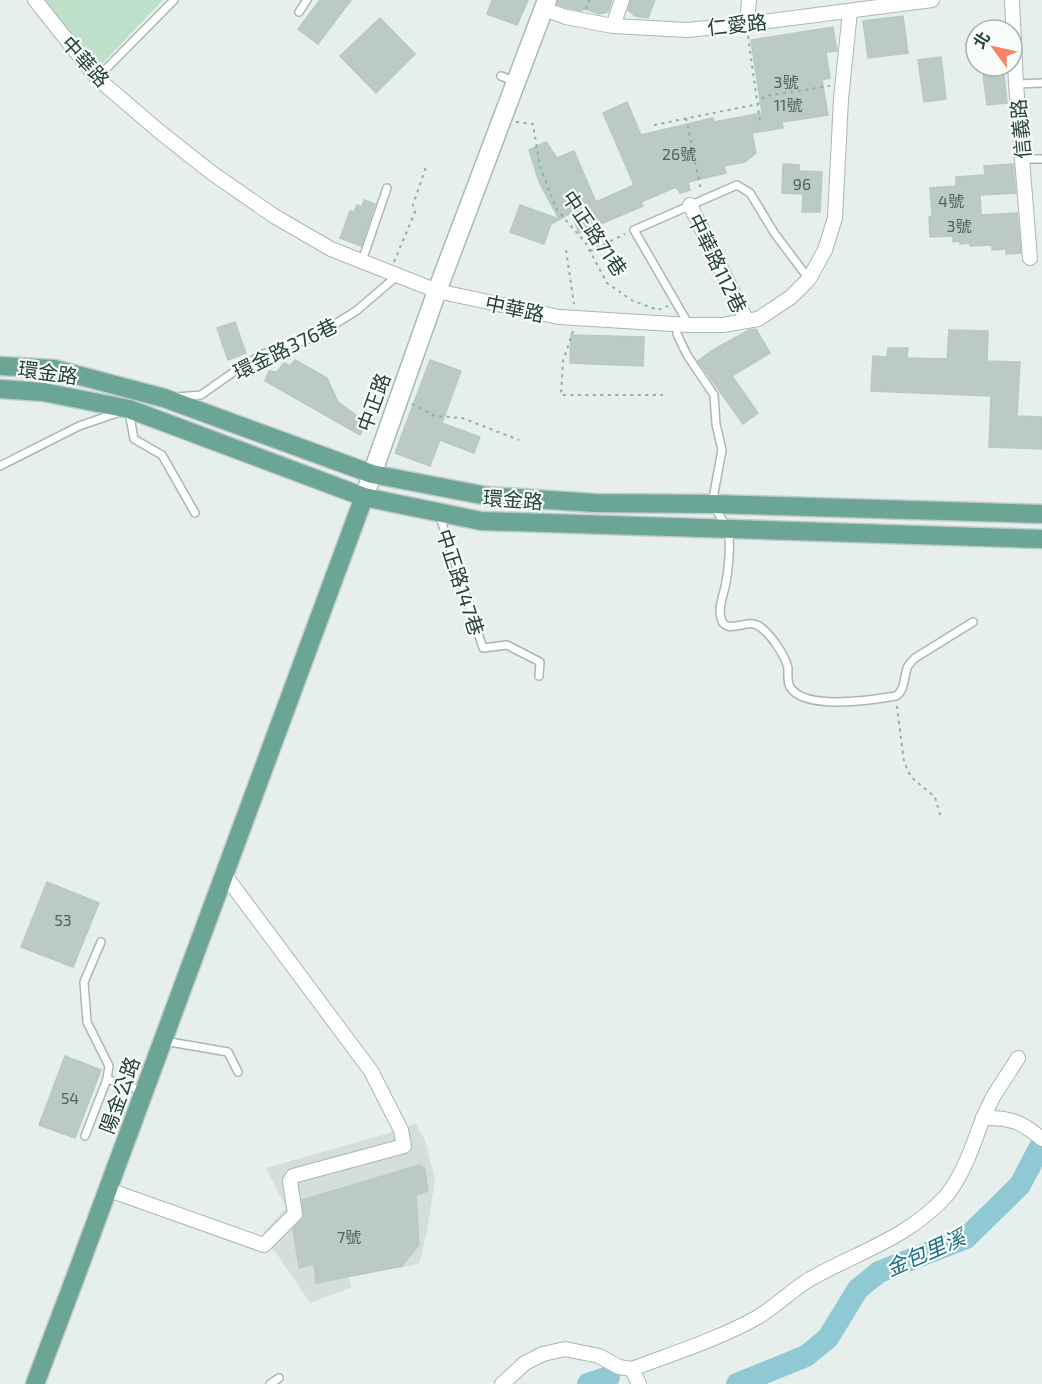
<svg xmlns="http://www.w3.org/2000/svg" width="1042" height="1384" font-family="'Exo 2','Noto Sans TC',sans-serif">
	<style>
		.built { fill: #d4dfda }
		.green { fill: #bfe0c8 }
		.lines { fill: none; stroke-linecap: round; stroke-linejoin: round }
		.river { stroke: #8ec9d4; stroke-width: 22 }
		.building { fill: #bbcac4; stroke: #b8c9c2; stroke-width: 1.5 }
		.lane-casing { stroke: #a8b8b2; stroke-width: 10 }
		.street-casing { stroke: #a8b8b2; stroke-width: 16 }
		.secondary-casing { stroke: #a4bbb3; stroke-width: 21 }
		.primary-casing { stroke: #c2cac8; stroke-width: 21 }
		.path { stroke: #86b3a5; stroke-width: 2; stroke-dasharray: 3 4.5; stroke-linecap: butt }
		.lane { stroke: #fff; stroke-width: 7 }
		.street { stroke: #fff; stroke-width: 14 }
		.secondary { stroke: #fff; stroke-width: 18 }
		.primary { stroke: #6aa596; stroke-width: 18 }
		.labels { text-anchor: middle; dominant-baseline: central; stroke-width: 4.5; stroke-linejoin: round; paint-order: stroke }
		.number-label { font-size: 16px; fill: #4a645c }
		.street-label { font-size: 20px; fill: #24423a; stroke: #f7fbf9 }
		.water-label { font-size: 21px; font-style: italic; fill: #1c6f80; stroke: #f7fbf9 }
	</style>
	<rect width="100%" height="100%" fill="#e6efeb"/>
	<!-- built -->
	<polygon class="built" points="415,1123 425,1140 435,1180 427,1231 419,1264 348,1277 352,1287 310,1303 268,1241 264,1232 286,1208 266,1168 400,1130"/>
	<!-- green -->
	<polygon class="green" points="43,0 163,0 97,69"/>
	<g class="lines">
		<!-- river -->
		<g class="river">
			<polyline points="588,1384 609,1377"/>
			<polyline points="737,1384 806,1356 828,1338 858,1289 879,1272 966,1238 1020,1185 1042,1143"/>
		</g>
	</g>
	<!-- building -->
	<g class="building">
		<polygon points="320,0 351,0 318,44 298,29"/>
		<polygon points="492,0 528,0 517,25 487,14"/>
		<polygon points="558,0 612,0 608,12 599,14 583,8 582,11 568,8 557,4"/>
		<polygon points="631,0 655,0 648,18 635,16 628,10"/>
		<polygon points="903,16 908,53 868,58 863,21"/>
		<polygon points="380,18 415,54 376,93 340,56"/>
		<polygon points="833,27 837,51 826,52 830,78 822,80 828,115 782,122 783,128 752,133 756,153 745,162 724,166 726,173 688,182 690,190 680,193 676,187 641,202 643,206 579,233 571,213 551,224 544,244 510,232 520,205 559,219 539,182 529,150 546,142 557,158 574,151 596,202 634,185 603,113 627,102 641,135 713,118 714,122 762,113 751,40"/>
		<polygon points="941,57 946,99 924,102 918,60"/>
		<polygon points="982,66 1003,66 1007,103 987,105"/>
		<polygon points="783,164 799,165 799,171 822,172 820,212 802,212 803,194 782,193"/>
		<polygon points="1013,164 1016,193 980,195 981,215 1017,213 1021,253 1006,254 1006,249 992,250 992,245 970,246 970,243 960,244 960,241 953,242 953,236 930,237 929,217 932,216 930,188 956,186 956,177 985,175 984,166"/>
		<polygon points="364,200 375,204 361,246 340,238 350,211 354,212 357,205 362,207"/>
		<polygon points="235,322 246,353 228,360 217,328"/>
		<polygon points="756,329 770,353 732,376 758,413 743,424 698,361 713,350 749,330"/>
		<polygon points="949,330 988,331 987,361 1020,362 1017,416 1042,417 1042,449 989,447 991,396 871,391 873,356 887,357 888,348 908,348 907,358 947,359"/>
		<polygon points="571,335 644,337 643,366 570,363"/>
		<polygon points="295,360 327,378 338,402 366,422 360,435 265,381 269,371 277,372 284,363 290,366"/>
		<polygon points="430,360 461,371 442,423 480,437 474,453 440,440 430,466 395,453"/>
		<polygon points="47,882 99,903 73,967 21,947"/>
		<polygon points="65,1056 101,1070 75,1138 39,1125"/>
		<polygon points="419,1165 425,1169 428,1191 416,1195 419,1244 402,1266 316,1283 314,1264 299,1268 293,1229 304,1216 302,1200"/>
	</g>
	<g class="lines">
		<!-- lane casing -->
		<g class="lane-casing">
			<g id="lane">
				<polyline points="299,12 307,0"/>
				<polyline points="501,76 516,82"/>
				<polyline points="97,78 174,0"/>
				<polyline points="1016,84 1042,83"/>
				<polyline points="1022,159 1042,159"/>
				<polyline points="362,261 387,188"/>
				<path d="M677 325V334L687 355 714 395 716 424 722 450 712 504C717 512 723 520 727 528 732 540 728 573 725 587 723 596 718 608 721 618 725 636 746 619 757 625 769 631 785 655 788 668 788 674 787 681 790 687 805 711 872 700 896 696 906 689 903 677 908 666 908 665 914 659 915 658L973 622"/>
				<polyline points="689,325 634,230 737,185 750,193 775,234 809,279"/>
				<polyline points="177,397 201,395 235,371 263,354 314,337 356,311 397,276"/>
				<polyline points="129,412 134,439 162,455 195,513"/>
				<polyline points="0,466 79,426 120,412"/>
				<polyline points="439,514 483,648 507,645 540,662 539,676"/>
				<polyline points="164,1041 228,1052 238,1072"/>
				<polyline points="107,1079 142,1091"/>
				<polyline points="85,1136 107,1079 109,1066 87,1022 84,982 101,942"/>
				<polyline points="270,1384 279,1378"/>
			</g>
		</g>
		<!-- street casing -->
		<g class="street-casing">
			<g id="street">
				<polyline points="35,0 97,78 160,132 212,173 274,216 331,249 437,291 559,317 689,325 723,325 758,319 791,297 809,279 825,250 835,218 841,99 850,11"/>
				<polyline points="1012,0 1016,84 1030,258"/>
				<polyline points="544,9 566,17 613,26 687,30 747,24 932,0"/>
				<polyline points="747,24 749,0"/>
				<polyline points="613,26 622,0"/>
				<polyline points="690,205 747,321"/>
				<polyline points="983,1118 993,1097 1018,1058"/>
				<polyline points="109,1190 264,1245 295,1214 290,1181 293,1176 404,1146 401,1130 371,1071 224,874"/>
				<polyline points="632,1369 639,1384"/>
				<path d="M502 1384 525 1363 543 1354 565 1349 599 1356 619 1367 632 1369C674 1353 719 1339 758 1317 776 1306 792 1290 810 1279 858 1252 908 1238 946 1196 963 1176 974 1143 983 1118 1010 1117 1022 1122 1042 1139"/>
			</g>
		</g>
		<!-- secondary casing -->
		<g class="secondary-casing">
			<polyline id="secondary" points="364,497 437,291 547,0"/>
		</g>
		<!-- primary casing -->
		<g class="primary-casing">
			<g id="primary">
				<polyline points="0,366 54,369 164,398 372,474 487,496 595,503 712,504 1042,514"/>
				<polyline points="0,389 43,392 129,409 364,497 481,521 1042,539"/>
				<path d="M35 1384C147 1089 254 792 364 497"/>
			</g>
		</g>
		<!-- path -->
		<g class="path">
			<polyline points="586,9 589,0"/>
			<polyline points="748,36 760,122"/>
			<polyline points="686,118 701,191"/>
			<polyline points="516,122 533,124 540,167 557,210 585,242 607,283 633,301 658,310 668,306"/>
			<polyline points="654,125 758,104 765,96 830,86"/>
			<polyline points="566,250 574,304"/>
			<polyline points="590,251 625,234"/>
			<polyline points="394,262 415,212 413,205 427,164"/>
			<polyline points="573,331 563,361 561,395 663,395"/>
			<polyline points="412,404 435,416 462,418 519,440"/>
			<polyline points="897,706 904,762 911,777 935,797 941,818"/>
		</g>
		<!-- lane -->
		<use href="#lane" class="lane"/>
		<!-- street -->
		<use href="#street" class="street"/>
		<!-- secondary -->
		<use href="#secondary" class="secondary"/>
		<!-- primary -->
		<use href="#primary" class="primary"/>
	</g>
	<g class="labels">
		<!-- number labels -->
		<g class="number-label">
			<text x="786" y="81">3號</text>
			<text x="788" y="104">11號</text>
			<text x="679" y="153">26號</text>
			<text x="802" y="183">96</text>
			<text x="951" y="200">4號</text>
			<text x="959" y="225">3號</text>
			<text x="63" y="919">53</text>
			<text x="70" y="1097">54</text>
			<text x="349" y="1236">7號</text>
		</g>
		<!-- street labels -->
		<g class="street-label">
			<text transform="translate(737 24) rotate(-6)">仁愛路</text>
			<text transform="translate(86 61) rotate(48)">中華路</text>
			<text transform="translate(1020 129) rotate(-95)">信義路</text>
			<text transform="translate(595 233) rotate(56)">中正路71巷</text>
			<text transform="translate(718 263) rotate(64)">中華路112巷</text>
			<text transform="translate(515 308) rotate(12)">中華路</text>
			<text transform="translate(285 348) rotate(-26)">環金路376巷</text>
			<text transform="translate(48 372) rotate(8)">環金路</text>
			<text transform="translate(373 402) rotate(-70)">中正路</text>
			<text transform="translate(513 499) rotate(4)">環金路</text>
			<text transform="translate(461 582) rotate(72)">中正路147巷</text>
			<text transform="translate(119 1095) rotate(-70)">陽金公路</text>
		</g>
		<!-- water labels -->
		<g class="water-label">
			<text transform="translate(925 1252) rotate(-24)">金包里溪</text>
		</g>
	</g>
	<!-- north arrow -->
	<g transform="translate(994 48) rotate(303)"><circle r="28" fill="#f7fbf9" stroke="#a3b1ad" stroke-width="1.5"/>
	<path d="M0-4.5L10 22L0 15L-10 22Z" fill="#f4845f"/>
	<text y="-9" font-size="16" font-weight="bold" text-anchor="middle" fill="#24423a">北</text>
	</g>
</svg>
